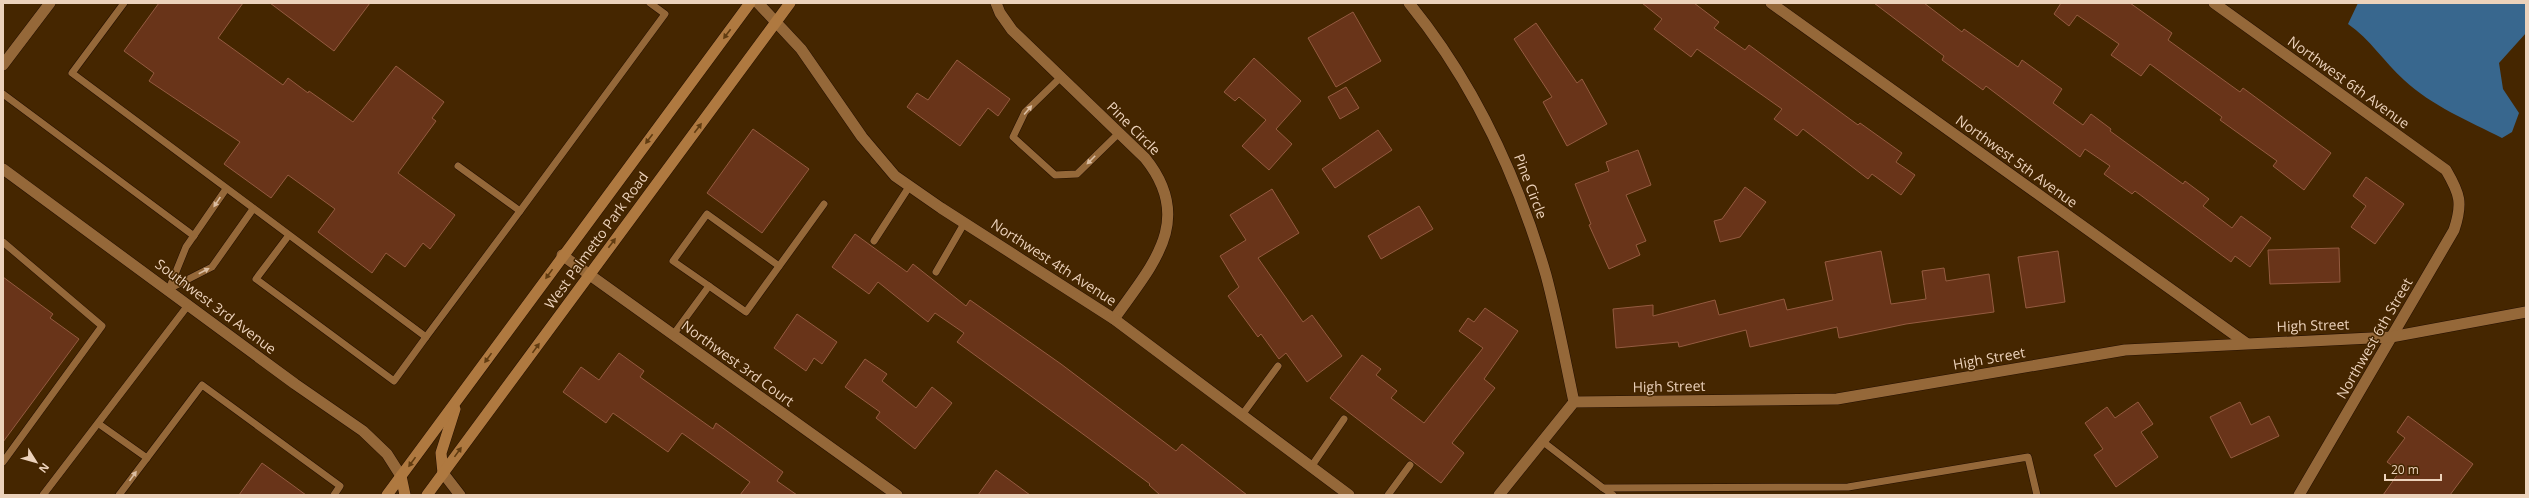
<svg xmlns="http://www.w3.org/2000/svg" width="2529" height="498" font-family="'Open Sans',sans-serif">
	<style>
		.water { fill: #38678e }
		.building { fill: #693419; stroke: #945b40 }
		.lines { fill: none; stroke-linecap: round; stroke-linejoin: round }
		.service-casing { stroke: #251000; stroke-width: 8 }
		.minor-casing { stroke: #251000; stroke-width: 12 }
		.tertiary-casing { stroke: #251000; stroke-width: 12 }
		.primary-casing { stroke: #251000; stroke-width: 12 }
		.service { stroke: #956839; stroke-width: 7 }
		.minor { stroke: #956839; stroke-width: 11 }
		.tertiary { stroke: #956839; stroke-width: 11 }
		.primary { stroke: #af7940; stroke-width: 11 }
		.oneway { fill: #603b10 }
		.oneway2 { fill: #dbbda1 }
		.labels { text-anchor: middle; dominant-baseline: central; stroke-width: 3; stroke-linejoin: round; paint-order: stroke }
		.street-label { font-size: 14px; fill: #ecd2bb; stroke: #452600 }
	</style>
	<rect width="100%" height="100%" fill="#452600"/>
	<!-- water -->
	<path class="water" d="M2358 3H2526V33L2499 63 2503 89 2519 113 2512 132 2502 138C2469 121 2432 106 2404 80 2384 62 2370 39 2348 24Z"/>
	<!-- building -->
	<g class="building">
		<polygon points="159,3 243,3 218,38 283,85 288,78 308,93 309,91 353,122 396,66 444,102 432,118 436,121 398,173 455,215 430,249 423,243 405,267 386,253 372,273 318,232 335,209 288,175 271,198 224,164 240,142 149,81 154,73 124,51"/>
		<polygon points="270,3 370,3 334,51"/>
		<polygon points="1642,3 1694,3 1719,22 1714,28 1745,50 1749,45 1858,125 1860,123 1902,153 1896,162 1915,175 1901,195 1872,174 1868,179 1803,129 1797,136 1774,119 1782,109 1697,49 1691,57 1654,29 1662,19"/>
		<polygon points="1874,3 1924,3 1962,32 1964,29 2018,67 2022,60 2062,89 2053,103 2083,125 2091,114 2111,129 2110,131 2183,184 2185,181 2209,199 2203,206 2232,228 2241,216 2271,238 2250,267 2235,256 2231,262 2135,191 2132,194 2104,174 2110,166 2085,149 2080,157 1986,86 1983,90 1942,60 1944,56"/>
		<polygon points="2061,3 2130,3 2172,33 2168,40 2240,92 2243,88 2331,153 2304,190 2273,166 2277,161 2220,120 2222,117 2150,64 2141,76 2111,55 2119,44 2077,15 2069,26 2054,14"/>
		<polygon points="1353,12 1381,61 1336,87 1308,38"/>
		<polygon points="1536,23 1577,83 1582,79 1607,124 1567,146 1543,102 1552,97 1514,39"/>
		<polygon points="1254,58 1301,101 1276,129 1292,144 1269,170 1242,146 1266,120 1239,97 1235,101 1224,92"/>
		<polygon points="957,60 1010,99 998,116 988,108 960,146 907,107 917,93 928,100"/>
		<polygon points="1346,87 1359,108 1340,119 1328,97"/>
		<polygon points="753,129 809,169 762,233 707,193"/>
		<polygon points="1378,130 1392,150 1335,188 1322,169"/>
		<polygon points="1638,150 1651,185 1626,195 1646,241 1636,245 1640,255 1609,269 1589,225 1591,224 1575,184 1609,171 1606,162"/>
		<polygon points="2366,177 2404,204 2375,244 2351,227 2366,206 2353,196"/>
		<polygon points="1745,187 1766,202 1740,237 1720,242 1714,221 1722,219"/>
		<polygon points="1272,189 1299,233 1258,258 1303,322 1312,315 1342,356 1307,382 1286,353 1279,359 1261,334 1258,337 1228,296 1239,287 1220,256 1246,240 1230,215"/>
		<polygon points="1419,206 1433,229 1381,259 1368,236"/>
		<polygon points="855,234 907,272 913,264 966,306 970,300 1061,364 1176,451 1182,444 1247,495 1160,495 1149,485 1150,484 1087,437 957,342 964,333 935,313 928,322 878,282 869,294 832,267"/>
		<polygon points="2339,248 2340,282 2270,284 2268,250"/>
		<polygon points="1881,251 1891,304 1926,299 1922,271 1944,268 1946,281 1989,274 1994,312 1906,324 1839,338 1837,327 1750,347 1746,330 1679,347 1678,342 1616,348 1613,309 1653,305 1653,316 1715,300 1719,315 1784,299 1787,310 1833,300 1825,262"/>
		<polygon points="2058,251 2065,302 2026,308 2018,257"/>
		<polygon points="3,277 53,314 50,318 79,339 3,442"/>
		<polygon points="1485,308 1518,331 1484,379 1495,388 1452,443 1464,453 1441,483 1330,398 1362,355 1381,369 1376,375 1397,391 1391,398 1424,423 1483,348 1459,331 1468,318 1474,322"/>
		<polygon points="797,314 837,342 822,364 814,358 806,371 774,348"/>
		<polygon points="619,353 644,371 640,377 713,429 716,423 783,472 777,481 797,495 740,495 750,482 682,433 668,452 613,413 606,423 563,392 581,367 599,380"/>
		<polygon points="865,359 887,374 882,381 916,408 932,387 952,403 915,449 876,418 880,412 845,387"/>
		<polygon points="2138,402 2153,424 2141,432 2158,457 2116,487 2094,455 2103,449 2085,423 2107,407 2115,418"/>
		<polygon points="2240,402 2251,425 2269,416 2279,436 2231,458 2210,417"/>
		<polygon points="2408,416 2473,464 2450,495 2383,495 2400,471 2387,462 2405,438 2397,432"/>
		<polygon points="262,463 291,484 306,495 239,495"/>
		<polygon points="996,470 1030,495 978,495"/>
	</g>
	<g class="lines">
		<!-- service casing -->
		<g class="service-casing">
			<g id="service">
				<polyline points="124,3 72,73 426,337 394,381 256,279 289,235"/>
				<polyline points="1061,77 1025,112 1013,137 1055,175 1077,174 1119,133"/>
				<polyline points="3,94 194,236"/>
				<polyline points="520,211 665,14 650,3"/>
				<polyline points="874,241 909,187"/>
				<polyline points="3,242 102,326 3,462"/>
				<polyline points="936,272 965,222"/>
				<polyline points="709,286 673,261 707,214 779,266"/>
				<polyline points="169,289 212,267 253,209"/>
				<polyline points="169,289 186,247 226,189"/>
				<polyline points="673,335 709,286 746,312 824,204"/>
				<polyline points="426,337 520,211 458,166"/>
				<polyline points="1242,415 1278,366"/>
				<polyline points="99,424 147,458 202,385 340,486 334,495"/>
				<polyline points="1542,441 1603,488 1848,487 2028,457 2037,495"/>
				<polyline points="1311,467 1344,419"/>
				<polyline points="1603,488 1613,495"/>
				<polyline points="43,495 189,304"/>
				<polyline points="119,495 147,458"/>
				<polyline points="1388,495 1410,465"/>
			</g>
		</g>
		<!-- minor casing -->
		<g class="minor-casing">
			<g id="minor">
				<path d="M996 3 1000 13 1012 30 1145 158C1196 221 1151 266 1114 319"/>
				<path d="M1409 3C1475 84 1517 175 1546 275 1557 316 1565 360 1574 402"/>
				<polyline points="1771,3 2246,343"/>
				<path d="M2214 3 2446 170C2460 194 2463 203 2454 230L2299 495"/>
				<polyline points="3,65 50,3"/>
				<polyline points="3,169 295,384 363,431 387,454 401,476"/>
				<polyline points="562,255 897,495"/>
				<polyline points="443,473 460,495"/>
				<polyline points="1499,495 1574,402 1837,399 2125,350 2391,337 2526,312"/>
			</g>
		</g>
		<!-- tertiary casing -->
		<g class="tertiary-casing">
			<polyline id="tertiary" points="758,3 801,49 862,137 895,176 941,208 1114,319 1349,495"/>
		</g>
		<!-- primary casing -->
		<g class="primary-casing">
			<g id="primary">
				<polyline points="443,473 441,453 455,409"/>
				<polyline points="401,476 405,495"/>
				<polyline points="387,495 750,3"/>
				<polyline points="427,495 790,3"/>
			</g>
		</g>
		<!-- service -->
		<use href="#service" class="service"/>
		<!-- minor -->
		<use href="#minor" class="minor"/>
		<!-- tertiary -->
		<use href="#tertiary" class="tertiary"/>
		<!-- primary -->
		<use href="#primary" class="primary"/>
	</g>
	<!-- one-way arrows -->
	<defs><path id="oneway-solid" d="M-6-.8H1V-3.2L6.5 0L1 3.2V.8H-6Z"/></defs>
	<g class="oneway">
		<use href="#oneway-solid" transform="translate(727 34) rotate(127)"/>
		<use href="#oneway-solid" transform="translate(698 128) rotate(-53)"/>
		<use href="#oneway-solid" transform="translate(649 139) rotate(127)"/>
		<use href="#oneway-solid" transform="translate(612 243) rotate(-53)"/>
		<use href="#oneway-solid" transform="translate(549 274) rotate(126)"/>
		<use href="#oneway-solid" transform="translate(536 348) rotate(-54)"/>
		<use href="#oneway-solid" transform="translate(488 358) rotate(126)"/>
		<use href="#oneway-solid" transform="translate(458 452) rotate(-54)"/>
		<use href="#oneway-solid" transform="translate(412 462) rotate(126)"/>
	</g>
	<g class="oneway2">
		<use href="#oneway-solid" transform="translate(1028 110) rotate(-49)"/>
		<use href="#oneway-solid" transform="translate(1091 160) rotate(135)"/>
		<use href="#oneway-solid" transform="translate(217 202) rotate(124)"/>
		<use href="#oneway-solid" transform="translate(204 271) rotate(-28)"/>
		<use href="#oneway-solid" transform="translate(133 476) rotate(-54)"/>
	</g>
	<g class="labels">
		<!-- street labels -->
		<g class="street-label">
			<text transform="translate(2349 82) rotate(36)">Northwest 6th Avenue</text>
			<text transform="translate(1134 128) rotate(45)">Pine Circle</text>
			<text transform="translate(2017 161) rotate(36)">Northwest 5th Avenue</text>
			<text transform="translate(1531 186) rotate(69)">Pine Circle</text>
			<text transform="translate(596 240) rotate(-54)">West Palmetto Park Road</text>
			<text transform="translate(1054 262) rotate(33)">Northwest 4th Avenue</text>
			<text transform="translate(216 306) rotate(37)">Southwest 3rd Avenue</text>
			<text transform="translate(2313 325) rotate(-2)">High Street</text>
			<text transform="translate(2374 338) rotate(-60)">Northwest 6th Street</text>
			<text transform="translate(1989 358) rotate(-10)">High Street</text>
			<text transform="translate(738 363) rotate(36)">Northwest 3rd Court</text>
			<text transform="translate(1669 386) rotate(-1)">High Street</text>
		</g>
	</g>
	<!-- border -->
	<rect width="2529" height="498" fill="none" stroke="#ecd2bb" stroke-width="8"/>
	<!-- north arrow -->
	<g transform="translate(36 462) rotate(127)" stroke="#452600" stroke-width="3" paint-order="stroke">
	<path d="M0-3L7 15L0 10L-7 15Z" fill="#ecd2bb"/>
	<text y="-6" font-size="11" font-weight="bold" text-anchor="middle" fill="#ecd2bb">N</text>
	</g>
	<!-- scale -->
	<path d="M2385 474v6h56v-6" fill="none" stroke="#ecd2bb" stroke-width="2"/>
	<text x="2391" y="474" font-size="12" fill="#ecd2bb" stroke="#452600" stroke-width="3" paint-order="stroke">20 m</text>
</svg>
